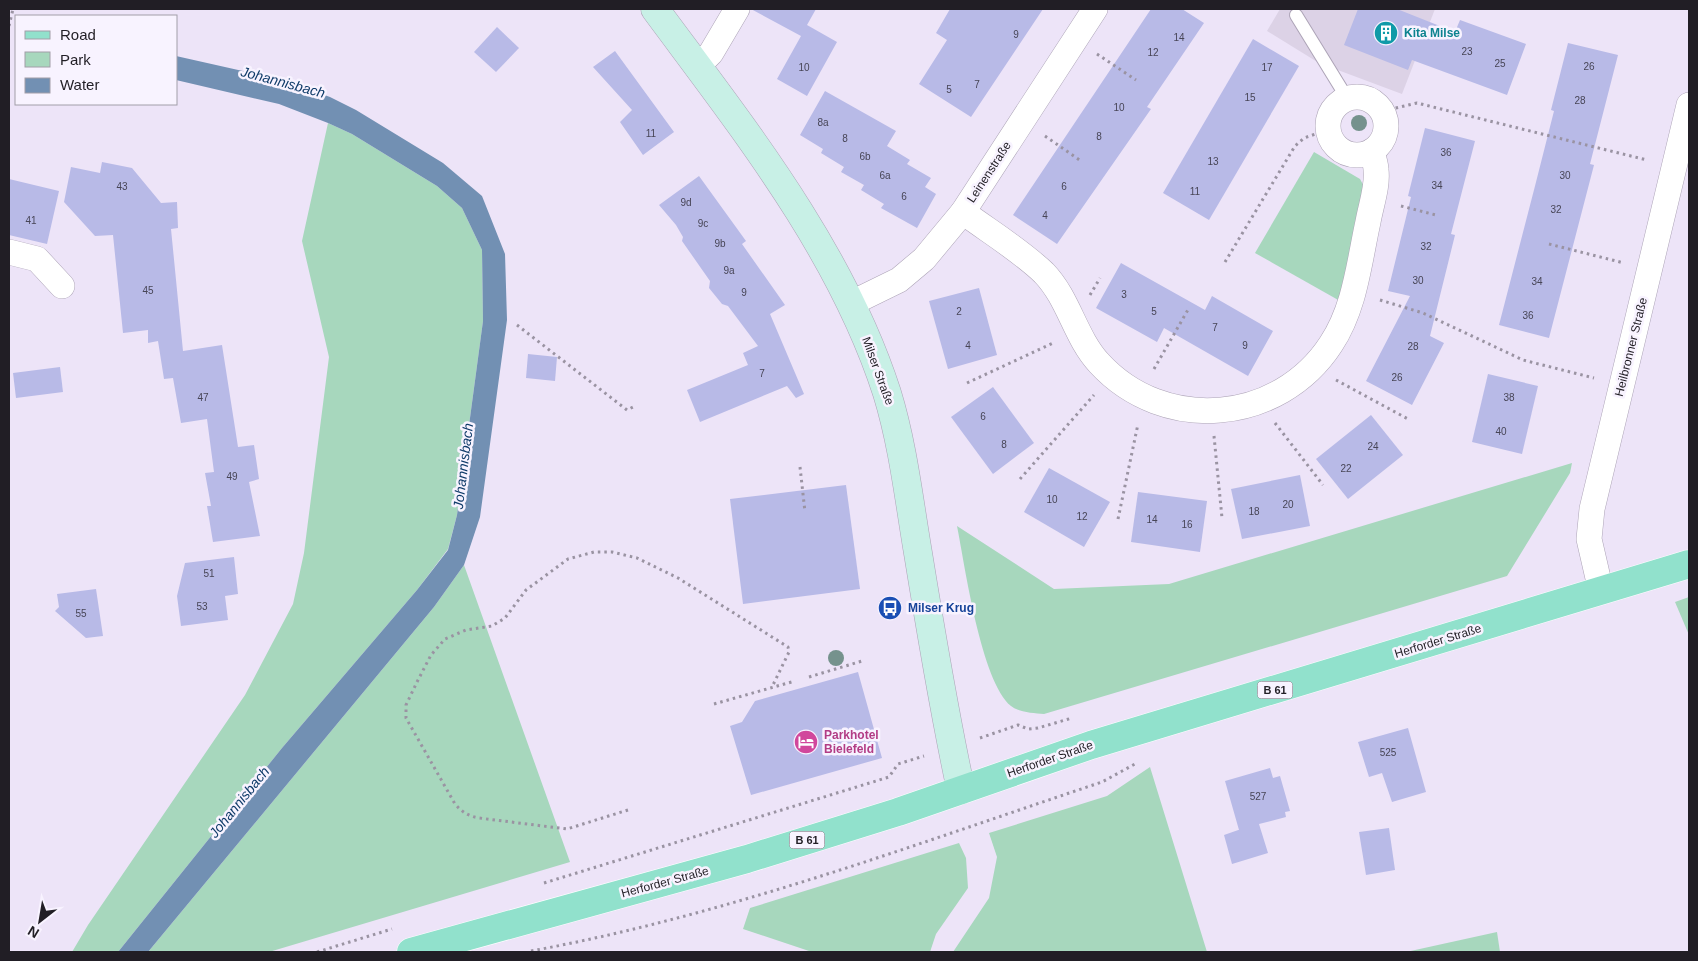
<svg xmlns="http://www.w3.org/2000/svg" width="1698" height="961" font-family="Arial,sans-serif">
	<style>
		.education { fill: #dcd2e6 }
		.green { fill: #a7d7bd }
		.water { fill: #7290b3 }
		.building { fill: #b8bae7 }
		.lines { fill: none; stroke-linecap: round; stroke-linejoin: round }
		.lane-casing { stroke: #ada4b7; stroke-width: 14 }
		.street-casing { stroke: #ada4b7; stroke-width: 26 }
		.secondary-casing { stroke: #ada4b7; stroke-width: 29 }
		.primary-casing { stroke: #fff; stroke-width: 29 }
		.path { stroke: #9a93a2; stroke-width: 3; stroke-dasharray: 2.5 4; stroke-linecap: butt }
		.lane { stroke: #fff; stroke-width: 12 }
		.street { stroke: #fff; stroke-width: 25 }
		.secondary { stroke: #c8f0e6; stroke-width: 28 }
		.primary { stroke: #91e1cc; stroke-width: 28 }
		.tree { fill: #75928d }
		.labels { text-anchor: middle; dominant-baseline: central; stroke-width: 5; stroke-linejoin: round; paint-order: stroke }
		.number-label { font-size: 10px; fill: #474556 }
		.shield { fill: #f8f3ff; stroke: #625e66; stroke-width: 1 }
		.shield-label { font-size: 11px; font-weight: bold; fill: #211e25 }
		.culture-label { font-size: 12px; font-weight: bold; fill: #0d838f; stroke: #f8f3ff; text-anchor: start }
		.street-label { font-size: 12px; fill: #211e25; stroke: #f8f3ff }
		.transit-label { font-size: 12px; font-weight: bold; fill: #164399; stroke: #f8f3ff; text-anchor: start }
		.hotel-label { font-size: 12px; font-weight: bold; fill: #b23c85; stroke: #f8f3ff; text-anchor: start }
		.water-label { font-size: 14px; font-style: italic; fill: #0f3b69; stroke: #f8f3ff }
	</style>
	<rect width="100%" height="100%" fill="#ede4f8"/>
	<!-- education -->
	<polygon class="education" points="1280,9 1435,9 1402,94 1319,63 1267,31"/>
	<!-- green -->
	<g class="green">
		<polygon points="328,123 352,134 437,186 462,208 482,250 483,321 457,515 448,549 417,590 282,748 118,952 72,952 88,925 245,695 293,604 304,553 329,357 302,241"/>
		<polygon points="1314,152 1360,179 1366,190 1340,301 1255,253"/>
		<path d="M1572 463 1570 473 1507 576 1044 714C1034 713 1020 713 1011 706 981 681 965 566 957 526L1054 589 1169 584Z"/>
		<polygon points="464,565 570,862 269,952 148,952 434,607"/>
		<polygon points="1689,597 1689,635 1675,602"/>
		<polygon points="1150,767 1207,952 953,952 989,898 997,857 989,833 1107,796"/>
		<polygon points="959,843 966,858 968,888 936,934 930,952 812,952 743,929 750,908"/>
		<polygon points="1497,932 1500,952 1406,952"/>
	</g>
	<!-- water -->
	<polygon class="water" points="176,56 282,80 330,97 356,110 443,163 482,196 505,254 507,320 480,517 464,565 434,607 148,952 118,952 282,748 417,590 448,550 457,515 483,321 482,250 462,208 437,186 352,134 328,123 279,104 176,80"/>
	<!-- building -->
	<g class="building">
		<polygon points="751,9 816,9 807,25 837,42 807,96 777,79 801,36"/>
		<polygon points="950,9 1043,9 971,117 919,84 947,40 936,33"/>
		<polygon points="1151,9 1182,9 1204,23 1147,107 1151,109 1057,244 1013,215"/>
		<polygon points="1358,9 1397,9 1455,32 1460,20 1526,44 1507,95 1412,60 1408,70 1344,45"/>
		<polygon points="497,27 519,48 496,72 474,52"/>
		<polygon points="1253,39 1299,66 1209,220 1163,193"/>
		<polygon points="1568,43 1618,55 1590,164 1594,165 1549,338 1499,325 1535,186 1554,111 1551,110"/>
		<polygon points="615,51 674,132 643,155 620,122 632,110 593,67"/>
		<polygon points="825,91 896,131 887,146 910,160 907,164 931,178 925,187 936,194 917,228 881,208 884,204 861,190 864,185 841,172 844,167 821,153 823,149 800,135"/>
		<polygon points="1425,128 1475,141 1451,234 1455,235 1430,336 1444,343 1412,405 1366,381 1410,296 1388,291 1411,197 1408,196"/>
		<polygon points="102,162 132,168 161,203 177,202 178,228 171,229 183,351 222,345 238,447 254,445 259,479 249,482 260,536 213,542 207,506 211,506 205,473 214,472 207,419 181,423 173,378 164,379 158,341 148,343 148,330 123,333 113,235 95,236 64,202 71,167 100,173"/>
		<polygon points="699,176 746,241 742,244 785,305 770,314 804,394 796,398 787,386 700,422 687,390 748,365 743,353 758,346 728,306 722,304 709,288 710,281 682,241 683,237 676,225 659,205"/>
		<polygon points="9,179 59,191 47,244 9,235"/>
		<polygon points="1121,263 1205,310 1212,296 1273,331 1248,376 1164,328 1157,342 1096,308"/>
		<polygon points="979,288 997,355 948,369 929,301"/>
		<polygon points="528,354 557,357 555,381 526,378"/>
		<polygon points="60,367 63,392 16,398 13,373"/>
		<polygon points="1488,374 1538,386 1522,454 1472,442"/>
		<polygon points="993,387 1034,443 993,474 951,417"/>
		<polygon points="1371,415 1403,455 1348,499 1316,459"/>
		<polygon points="1049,468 1110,502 1084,547 1024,512"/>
		<polygon points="1300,475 1310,526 1242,539 1231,489"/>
		<polygon points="846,485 860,589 743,604 730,499"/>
		<polygon points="1138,492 1207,501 1200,552 1131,542"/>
		<polygon points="234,557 238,594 225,596 228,620 181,626 177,596 185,563"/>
		<polygon points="96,589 103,636 86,638 55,611 59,607 57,594"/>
		<polygon points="858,672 882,758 751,795 730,726 742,722 755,701"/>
		<polygon points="1408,728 1426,792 1392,802 1382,773 1369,777 1358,742"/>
		<polygon points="1270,768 1273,778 1280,776 1290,811 1285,812 1286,817 1259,824 1268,853 1232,864 1224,835 1244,828 1239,830 1225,781"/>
		<polygon points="1389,828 1395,870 1366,875 1359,832"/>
	</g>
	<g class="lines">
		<!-- lane casing -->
		<g class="lane-casing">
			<polyline id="lane" points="1296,15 1347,98"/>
		</g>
		<!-- street casing -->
		<g class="street-casing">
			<g id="street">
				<polyline points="697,67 711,53 737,9"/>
				<circle cx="1357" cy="126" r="29"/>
				<path d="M963 212C990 232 1020 250 1044 273 1069 299 1075 337 1099 363 1164 434 1279 424 1331 344 1355 308 1359 263 1368 222 1371 205 1378 186 1376 170 1376 164 1373 157 1372 151"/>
				<polyline points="9,252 37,259 62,286"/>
				<polyline points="852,303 899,280 924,259 963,212 1095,9"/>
				<polyline points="1601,591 1589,539 1592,509 1689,105"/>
			</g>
		</g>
		<!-- secondary casing -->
		<g class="secondary-casing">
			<path id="secondary" d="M655 9C743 128 841 250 887 393 903 445 909 500 918 553 931 633 944 712 961 790"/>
		</g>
		<!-- primary casing -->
		<g class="primary-casing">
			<polyline id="primary" points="411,952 747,859 898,812 1091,745 1689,564"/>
		</g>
		<!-- path -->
		<g class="path">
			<polyline points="9,26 13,9"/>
			<polyline points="1097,54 1136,80"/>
			<polyline points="1383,111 1417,103 1647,160"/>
			<polyline points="1045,136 1081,161"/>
			<polyline points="1401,206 1436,215"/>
			<polyline points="1549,244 1624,263"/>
			<polyline points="1225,262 1295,146 1304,138 1327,130"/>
			<polyline points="1090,295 1100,278"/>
			<polyline points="1380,300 1423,313 1523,360 1594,378"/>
			<polyline points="517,325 627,410 635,406"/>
			<polyline points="1154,369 1189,308"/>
			<polyline points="1336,380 1408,419"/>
			<polyline points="967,383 1053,343"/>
			<polyline points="1275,423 1323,485"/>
			<polyline points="1214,436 1222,518"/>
			<polyline points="800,467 805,512"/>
			<polyline points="1020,479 1094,395"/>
			<polyline points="1118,519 1138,424"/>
			<polyline points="809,677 862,661"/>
			<polyline points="714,704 795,681"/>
			<polyline points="980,738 1018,725 1028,729 1038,728 1072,718"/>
			<path d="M628 810 567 829 479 818C468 816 462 812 455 804L406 718V705L417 682 431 655 445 639 466 630 492 626 505 618 526 590 568 559 594 552H612L637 558 678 578 788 647 789 652 772 687"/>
			<polyline points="544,883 889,777 898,764 924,756"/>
			<path d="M531 951C727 915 913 845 1102 782L1135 764"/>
			<polyline points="317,952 392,929"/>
		</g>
		<!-- lane -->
		<use href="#lane" class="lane"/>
		<!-- street -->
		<use href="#street" class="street"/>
		<!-- secondary -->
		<use href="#secondary" class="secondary"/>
		<!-- primary -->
		<use href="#primary" class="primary"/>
	</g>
	<!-- trees -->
	<g class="tree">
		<circle cx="1359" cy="123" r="8"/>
		<circle cx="836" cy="658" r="8"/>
	</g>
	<!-- icons -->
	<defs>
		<g id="building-disc" transform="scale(1.25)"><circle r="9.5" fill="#0f9aa8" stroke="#f8f3ff"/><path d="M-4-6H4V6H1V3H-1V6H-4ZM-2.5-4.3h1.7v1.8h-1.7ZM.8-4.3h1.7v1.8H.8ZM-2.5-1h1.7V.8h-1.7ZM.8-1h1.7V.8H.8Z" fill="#fff"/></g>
		<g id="bus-disc" transform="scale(1.25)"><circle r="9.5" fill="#1a4fb4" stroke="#f8f3ff"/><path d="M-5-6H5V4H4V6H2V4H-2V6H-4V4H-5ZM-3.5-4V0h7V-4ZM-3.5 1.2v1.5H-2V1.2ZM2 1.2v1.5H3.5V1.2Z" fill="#fff"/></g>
		<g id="hotel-disc" transform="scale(1.25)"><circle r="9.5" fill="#d1479c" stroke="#f8f3ff"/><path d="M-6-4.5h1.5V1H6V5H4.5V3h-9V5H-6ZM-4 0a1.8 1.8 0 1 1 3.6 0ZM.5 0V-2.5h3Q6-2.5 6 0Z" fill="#fff"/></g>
	</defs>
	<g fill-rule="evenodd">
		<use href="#building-disc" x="1386" y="33"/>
		<use href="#bus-disc" x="890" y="608"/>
		<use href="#hotel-disc" x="806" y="742"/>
	</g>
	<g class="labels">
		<!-- number labels -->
		<g class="number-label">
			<text x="1016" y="34">9</text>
			<text x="1179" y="37">14</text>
			<text x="1467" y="51">23</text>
			<text x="1153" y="52">12</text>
			<text x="1500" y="63">25</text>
			<text x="1589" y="66">26</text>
			<text x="804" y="67">10</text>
			<text x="1267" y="67">17</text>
			<text x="977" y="84">7</text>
			<text x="949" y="89">5</text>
			<text x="1250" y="97">15</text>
			<text x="1580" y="100">28</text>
			<text x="1119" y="107">10</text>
			<text x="823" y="122">8a</text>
			<text x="651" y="133">11</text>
			<text x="1099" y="136">8</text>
			<text x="845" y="138">8</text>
			<text x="1446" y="152">36</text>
			<text x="865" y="156">6b</text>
			<text x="1213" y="161">13</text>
			<text x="885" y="175">6a</text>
			<text x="1565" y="175">30</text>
			<text x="1437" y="185">34</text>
			<text x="122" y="186">43</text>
			<text x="1064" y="186">6</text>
			<text x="1195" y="191">11</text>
			<text x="904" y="196">6</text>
			<text x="686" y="202">9d</text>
			<text x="1556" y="209">32</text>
			<text x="1045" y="215">4</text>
			<text x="31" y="220">41</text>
			<text x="703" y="223">9c</text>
			<text x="720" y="243">9b</text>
			<text x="1426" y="246">32</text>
			<text x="729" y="270">9a</text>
			<text x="1418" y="280">30</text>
			<text x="1537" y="281">34</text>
			<text x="148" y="290">45</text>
			<text x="744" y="292">9</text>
			<text x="1124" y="294">3</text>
			<text x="959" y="311">2</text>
			<text x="1154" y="311">5</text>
			<text x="1528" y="315">36</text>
			<text x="1215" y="327">7</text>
			<text x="968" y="345">4</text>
			<text x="1245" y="345">9</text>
			<text x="1413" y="346">28</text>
			<text x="762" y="373">7</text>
			<text x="1397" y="377">26</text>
			<text x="203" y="397">47</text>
			<text x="1509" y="397">38</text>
			<text x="983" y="416">6</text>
			<text x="1501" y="431">40</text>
			<text x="1004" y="444">8</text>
			<text x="1373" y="446">24</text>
			<text x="1346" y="468">22</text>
			<text x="232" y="476">49</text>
			<text x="1052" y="499">10</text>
			<text x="1288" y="504">20</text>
			<text x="1254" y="511">18</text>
			<text x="1082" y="516">12</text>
			<text x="1152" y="519">14</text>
			<text x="1187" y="524">16</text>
			<text x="209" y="573">51</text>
			<text x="202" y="606">53</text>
			<text x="81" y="613">55</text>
			<text x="1388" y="752">525</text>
			<text x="1258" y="796">527</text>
		</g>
		<!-- shield labels -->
		<g class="shield">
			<rect x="1257.5" y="681.5" width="35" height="17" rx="4"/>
			<rect x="789.5" y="831.5" width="35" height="17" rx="4"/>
		</g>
		<g class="shield-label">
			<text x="1275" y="690">B 61</text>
			<text x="807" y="840">B 61</text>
		</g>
		<!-- culture labels -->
		<g class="culture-label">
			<text x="1404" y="33">Kita Milse</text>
		</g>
		<!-- street labels -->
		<g class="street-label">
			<text transform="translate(989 172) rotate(-57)">Leinenstraße</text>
			<text transform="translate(1631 347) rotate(-76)">Heilbronner Straße</text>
			<text transform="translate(878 371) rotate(70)">Milser Straße</text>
			<text transform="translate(1438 641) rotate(-17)">Herforder Straße</text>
			<text transform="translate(1050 759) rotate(-19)">Herforder Straße</text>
			<text transform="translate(665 882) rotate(-15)">Herforder Straße</text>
		</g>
		<!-- transit labels -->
		<g class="transit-label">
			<text x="908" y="608">Milser Krug</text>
		</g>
		<!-- hotel labels -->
		<g class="hotel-label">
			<text x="824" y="735">Parkhotel<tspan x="824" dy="14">Bielefeld</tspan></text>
		</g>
		<!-- water labels -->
		<g class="water-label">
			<text transform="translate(283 82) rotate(15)">Johannisbach</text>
			<text transform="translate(463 466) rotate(-83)">Johannisbach</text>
			<text transform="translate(239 802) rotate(-51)">Johannisbach</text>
		</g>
	</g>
	<!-- border -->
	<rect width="1698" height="961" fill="none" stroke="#211e25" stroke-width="20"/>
	<!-- legend -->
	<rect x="15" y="15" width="162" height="90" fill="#f8f3ff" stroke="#a29ea8"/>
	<rect x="25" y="31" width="25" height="8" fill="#91e1cc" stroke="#a29ea8"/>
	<text x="60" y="40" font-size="15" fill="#211e25">Road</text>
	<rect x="25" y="52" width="25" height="15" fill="#a7d7bd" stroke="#a29ea8"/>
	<text x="60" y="65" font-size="15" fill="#211e25">Park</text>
	<rect x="25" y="78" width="25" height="15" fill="#7290b3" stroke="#a29ea8"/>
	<text x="60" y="90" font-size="15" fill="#211e25">Water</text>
	<!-- north arrow -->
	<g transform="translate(40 921) rotate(211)" stroke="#f8f3ff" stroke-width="4" paint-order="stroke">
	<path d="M0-4L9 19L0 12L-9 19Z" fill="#211e25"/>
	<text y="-8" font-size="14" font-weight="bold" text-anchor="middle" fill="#211e25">N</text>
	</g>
</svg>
